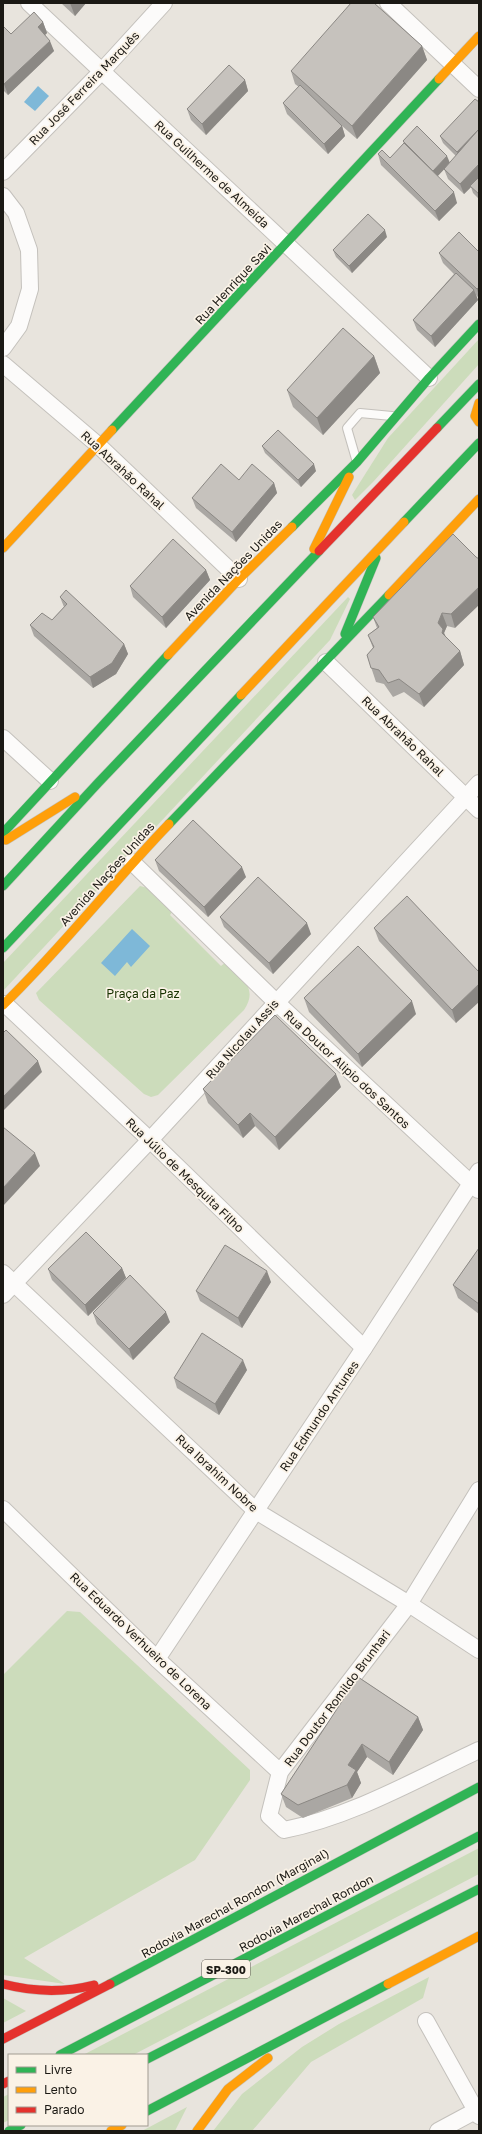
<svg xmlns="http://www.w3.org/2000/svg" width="482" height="2134" font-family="'Golos Text',sans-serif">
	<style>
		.green { fill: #ccdcbb }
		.water { fill: #7eb8d8 }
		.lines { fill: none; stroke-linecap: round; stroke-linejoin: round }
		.lane-casing { stroke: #c4c1bc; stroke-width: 10 }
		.street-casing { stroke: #c4c1bc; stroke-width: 18 }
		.fast-casing { stroke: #c4c1bc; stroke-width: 10 }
		.slow-casing { stroke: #c4c1bc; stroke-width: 10 }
		.jam-casing { stroke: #c4c1bc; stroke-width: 10 }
		.lane { stroke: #fcfbfa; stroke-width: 8 }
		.street { stroke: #fcfbfa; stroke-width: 16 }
		.fast { stroke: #30b455; stroke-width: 9 }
		.slow { stroke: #ff9f0a; stroke-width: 9 }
		.jam { stroke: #e5322d; stroke-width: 9 }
		.wall { fill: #aaa7a3 }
		.shaded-wall { fill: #8b8884 }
		.building { fill: #c6c2bd; stroke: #8b8884 }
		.labels { text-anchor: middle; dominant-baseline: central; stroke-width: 3.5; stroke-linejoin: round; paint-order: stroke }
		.shield { fill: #faf2e6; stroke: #5e5a53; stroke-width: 1 }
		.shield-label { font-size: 11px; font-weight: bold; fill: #1b1914 }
		.street-label { font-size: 12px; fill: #1b1914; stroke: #faf2e6 }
		.park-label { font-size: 12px; fill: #183200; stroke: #faf2e6 }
	</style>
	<rect width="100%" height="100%" fill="#e8e4dd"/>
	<!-- green -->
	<g class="green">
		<polygon points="479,339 479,364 373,482 355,500 352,495 388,438"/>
		<polygon points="348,597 350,599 330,640 3,991 3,963"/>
		<path d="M140 886 148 888 172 912 170 915 221 966 226 962C241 977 259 988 244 1010L158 1095 151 1097 144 1094 39 1000 36 993Z"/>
		<polygon points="67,1611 80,1612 250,1770 250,1780 195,1860 24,1958 65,1984 3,1975 3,1675"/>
		<polygon points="479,1848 479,1874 133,2055 83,2055"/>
		<polygon points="429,1977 423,1998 311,2062 252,2131 213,2131 242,2094 302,2047 339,2024"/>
		<polygon points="3,1998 26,2011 3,2023"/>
		<polygon points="9,2094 9,2120 3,2123 3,2097"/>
		<polygon points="187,2107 175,2131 142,2131"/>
	</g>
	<!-- water -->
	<g class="water">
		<polygon points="38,86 49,96 35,111 24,102"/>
		<polygon points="132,929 150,946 131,967 127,962 115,976 101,963"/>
	</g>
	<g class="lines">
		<!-- lane casing -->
		<g class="lane-casing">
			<polyline id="lane" points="356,459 347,428 360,413 392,416"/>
		</g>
		<!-- street casing -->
		<g class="street-casing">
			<g id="street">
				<polyline points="29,3 429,378"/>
				<polyline points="388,3 479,89"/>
				<polyline points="3,172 102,71 164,3"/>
				<polyline points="3,196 16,213 29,250 30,289 19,326 3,348"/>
				<polyline points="3,364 98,445 239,579"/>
				<polyline points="326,662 479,810"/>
				<polyline points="3,738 50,781"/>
				<polyline points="132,862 276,1002 478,1190"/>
				<polyline points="5,1004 150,1140 364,1348"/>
				<polyline points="3,1273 256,1511 409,1604 479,1650"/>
				<polyline points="3,1295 150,1140 479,783"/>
				<path d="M479 1490 409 1604 280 1772 269 1816 284 1830C353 1816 415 1780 479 1750"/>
				<polyline points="3,1509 157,1659 280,1772"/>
				<polyline points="157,1659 364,1348 479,1171"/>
				<polyline points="426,2021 479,2116"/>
				<polyline points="438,2131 479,2109"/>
			</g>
		</g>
		<!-- fast casing -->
		<g class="fast-casing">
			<g id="fast">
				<polyline points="437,428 479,384"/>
				<polyline points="112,430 439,79"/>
				<polyline points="404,522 479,443"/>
				<polyline points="292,527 357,462 429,378 479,324"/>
				<polyline points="345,634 376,558"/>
				<polyline points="169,824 389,595"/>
				<polyline points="3,833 168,655"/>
				<polyline points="3,886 98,783 319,551"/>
				<polyline points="3,948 241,695"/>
				<polyline points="110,1984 479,1787"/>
				<polyline points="60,2055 479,1836"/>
				<polyline points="147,2059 479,1889"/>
				<polyline points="147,2111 388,1984"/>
				<polyline points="9,2131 21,2125"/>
			</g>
		</g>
		<!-- slow casing -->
		<g class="slow-casing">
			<g id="slow">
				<polyline points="439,79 479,36"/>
				<polyline points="479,403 475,416 479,422"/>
				<polyline points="3,548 112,430"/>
				<polyline points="314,549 349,477"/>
				<polyline points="389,595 479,499"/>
				<polyline points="168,655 239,579 292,527"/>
				<polyline points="241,695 404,522"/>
				<polyline points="6,840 75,797"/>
				<path d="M3 1005C62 948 112 883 169 824"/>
				<polyline points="388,1984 479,1936"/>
				<polyline points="111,2131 122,2125"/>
				<polyline points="197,2131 228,2089 268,2058"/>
			</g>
		</g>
		<!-- jam casing -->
		<g class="jam-casing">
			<g id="jam">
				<polyline points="319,551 437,428"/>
				<path d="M3 1984C34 1992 63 1993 94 1985"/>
				<polyline points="3,2039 110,1984"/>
				<polyline points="3,2084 9,2081"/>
			</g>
		</g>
		<!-- lane -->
		<use href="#lane" class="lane"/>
		<!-- street -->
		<use href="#street" class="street"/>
		<!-- fast -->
		<use href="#fast" class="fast"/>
		<!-- slow -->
		<use href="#slow" class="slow"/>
		<!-- jam -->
		<use href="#jam" class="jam"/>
	</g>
	<!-- wall -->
	<g class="wall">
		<polygon points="61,3 86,3 75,16"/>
		<polygon points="43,22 47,33 45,35 54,51 8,95 3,90 3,26 11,34"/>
		<polygon points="422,46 427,60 357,139 341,125 342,126 345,136 328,154 287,114 283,103 299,87 295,84 291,71"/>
		<polygon points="245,80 248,91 206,135 191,120 187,109"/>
		<polygon points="479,102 479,199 473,193 471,187 464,194 448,179 444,169 437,176 457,203 439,221 381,165 378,154 390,158 404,144 403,141 450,163 456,156 443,143 440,136"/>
		<polygon points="387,237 352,273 336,257 333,250"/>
		<polygon points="479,252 479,298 476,295 478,300 435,347 417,330 413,320 454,274 443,263 439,253"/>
		<polygon points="374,356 380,373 323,435 293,407 287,390"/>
		<polygon points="262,446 316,471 301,487 265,453"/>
		<polygon points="239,480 274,483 277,493 236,542 196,508 192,498"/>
		<polygon points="453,534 455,628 447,626 444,633 446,637 460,651 464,665 424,707 404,692 393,697 384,684 376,682 367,655 373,648 368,635 377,628 373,617"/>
		<polygon points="206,570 210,580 166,628 133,597 130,586"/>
		<polygon points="60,597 124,644 128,654 116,674 93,688 34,636 30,625 52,620 64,607"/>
		<polygon points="155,860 246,877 208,917 159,871"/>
		<polygon points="220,917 311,934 273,974 224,927"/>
		<polygon points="374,928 479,972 456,1023 379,941"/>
		<polygon points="304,998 416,1014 362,1067 309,1012"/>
		<polygon points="341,1087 279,1150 255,1126 243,1138 208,1103 203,1089"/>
		<polygon points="479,1248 479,1314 458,1298 453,1285"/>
		<polygon points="122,1268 126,1278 88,1316 52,1280 48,1269"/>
		<polygon points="271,1282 242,1328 200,1301 196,1291"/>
		<polygon points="93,1313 170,1322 133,1360 97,1324"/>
		<polygon points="247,1370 219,1415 177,1388 174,1378"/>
		<polygon points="358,1677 418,1717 423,1730 393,1775 367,1757 357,1772 361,1783 352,1798 303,1818 286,1807 281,1794"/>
	</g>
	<!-- shaded-wall -->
	<g class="shaded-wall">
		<polygon points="70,3 86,3 75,16"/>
		<polygon points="43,22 47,33 42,38 38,27"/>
		<polygon points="50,41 54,51 8,95 4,84"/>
		<polygon points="422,46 427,60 357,139 352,126"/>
		<polygon points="245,80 248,91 206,135 202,124"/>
		<polygon points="342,126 345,136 328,154 324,144"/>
		<polygon points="479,129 460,159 457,152"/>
		<polygon points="447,156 450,163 436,178 433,171"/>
		<polygon points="479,164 479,179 470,186 471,187 464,194 460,184"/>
		<polygon points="454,192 457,203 439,221 435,211"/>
		<polygon points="385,230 387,237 352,273 349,266"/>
		<polygon points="479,287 479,296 477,289"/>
		<polygon points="474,290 478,300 435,347 431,336"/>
		<polygon points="374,356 380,373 323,435 317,418"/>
		<polygon points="314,464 316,471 301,487 298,480"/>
		<polygon points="274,483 277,493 236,542 232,532"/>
		<polygon points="206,570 210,580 166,628 162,617"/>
		<polygon points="479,587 479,605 455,628 451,614"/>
		<polygon points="442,613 447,626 444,633 448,642 447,646 438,623"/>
		<polygon points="124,644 128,654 116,674 93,688 90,677"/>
		<polygon points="460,651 464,665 424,707 419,694"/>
		<polygon points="242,867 246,877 208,917 204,907"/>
		<polygon points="307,923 311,934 273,974 269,963"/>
		<polygon points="479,984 479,1002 456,1023 452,1010"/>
		<polygon points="412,1001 416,1014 362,1067 358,1054"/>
		<polygon points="38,1061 42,1072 3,1111 3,1097"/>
		<polygon points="336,1074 341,1087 279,1150 275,1137"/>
		<polygon points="250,1113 255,1126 243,1138 238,1125"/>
		<polygon points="35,1153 40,1166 3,1206 3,1188"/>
		<polygon points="122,1268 126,1278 88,1316 85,1305"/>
		<polygon points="267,1271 271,1282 242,1328 238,1318"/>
		<polygon points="166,1312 170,1322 133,1360 129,1349"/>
		<polygon points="243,1360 247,1370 219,1415 215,1404"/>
		<polygon points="418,1717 423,1730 393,1775 389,1762"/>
		<polygon points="362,1744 367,1757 357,1772 361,1783 352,1798 347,1785 348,1765"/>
	</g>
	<!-- building -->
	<g class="building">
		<polygon points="351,3 374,3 422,46 352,126 291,71"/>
		<polygon points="34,12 43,22 38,27 50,41 4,84 3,83 3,26 11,34"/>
		<polygon points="229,65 245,80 202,124 187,109"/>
		<polygon points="300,85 342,126 324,144 283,103"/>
		<polygon points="475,99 479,102 479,129 457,152 440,136"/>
		<polygon points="417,126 447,156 433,171 403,141"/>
		<polygon points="479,129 479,164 460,184 444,169"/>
		<polygon points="404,143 454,192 435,211 378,154 382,150 390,158"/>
		<polygon points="479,177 479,194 470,186"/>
		<polygon points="368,214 385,230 349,266 333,250"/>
		<polygon points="459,232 479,252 479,287 477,289 439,253"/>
		<polygon points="456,273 474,290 431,336 413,320"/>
		<polygon points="343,328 374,356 317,418 287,390"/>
		<polygon points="278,430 314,464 298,480 262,446"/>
		<polygon points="221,464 239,480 252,464 274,483 232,532 192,498"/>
		<polygon points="453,534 476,557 479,559 479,587 451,614 442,613 438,623 443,629 442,633 460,651 419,694 399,679 388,683 379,670 371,668 367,655 374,647 368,635 379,627 373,617"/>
		<polygon points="173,539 206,570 162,617 130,586"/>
		<polygon points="66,590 124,644 112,663 90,677 30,625 42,613 52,620 67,604 60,597"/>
		<polygon points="193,820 242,867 204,907 155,860"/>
		<polygon points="258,877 307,923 269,963 220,917"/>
		<polygon points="407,896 479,972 479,984 452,1010 374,928"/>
		<polygon points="358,946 412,1001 358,1054 304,998"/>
		<polygon points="275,1015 336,1074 275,1137 250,1113 238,1125 203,1089"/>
		<polygon points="6,1030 38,1061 3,1097 3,1033"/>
		<polygon points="3,1127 35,1153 3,1188"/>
		<polygon points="86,1232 122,1268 85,1305 48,1269"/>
		<polygon points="225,1245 267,1271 238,1318 196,1291"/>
		<polygon points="479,1248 479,1304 453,1285"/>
		<polygon points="130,1275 166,1312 129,1349 93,1313"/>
		<polygon points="202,1333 243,1360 215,1404 174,1378"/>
		<polygon points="358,1677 418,1717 389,1762 362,1744 348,1765 356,1770 347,1785 298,1805 281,1794"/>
	</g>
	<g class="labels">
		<!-- shield labels -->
		<rect class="shield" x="202" y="1960" width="48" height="18" rx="3"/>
		<g class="shield-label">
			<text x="226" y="1969">SP-300</text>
		</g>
		<!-- street labels -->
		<g class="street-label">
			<text transform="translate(84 88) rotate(-46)">Rua José Ferreira Marquês</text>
			<text transform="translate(212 174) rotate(43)">Rua Guilherme de Almeida</text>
			<text transform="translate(233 284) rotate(-47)">Rua Henrique Savi</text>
			<text transform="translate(123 470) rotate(43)">Rua Abrahão Rahal</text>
			<text transform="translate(233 570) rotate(-46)">Avenida Nações Unidas</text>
			<text transform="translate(403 736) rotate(44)">Rua Abrahão Rahal</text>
			<text transform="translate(107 874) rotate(-48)">Avenida Nações Unidas</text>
			<text transform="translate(242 1039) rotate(-48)">Rua Nicolau Assis</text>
			<text transform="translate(347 1069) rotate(43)">Rua Doutor Alipio dos Santos</text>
			<text transform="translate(185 1175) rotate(44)">Rua Júlio de Mesquita Filho</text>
			<text transform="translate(319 1416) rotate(-56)">Rua Edmundo Antunes</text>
			<text transform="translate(217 1473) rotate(43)">Rua Ibrahim Nobre</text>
			<text transform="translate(141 1641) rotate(44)">Rua Eduardo Verhueiro de Lorena</text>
			<text transform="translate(337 1698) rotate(-53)">Rua Doutor Romildo Brunhari</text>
			<text transform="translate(235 1903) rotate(-29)">Rodovia Marechal Rondon (Marginal)</text>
			<text transform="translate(306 1913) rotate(-28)">Rodovia Marechal Rondon</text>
		</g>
		<!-- park labels -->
		<g class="park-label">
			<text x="143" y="993">Praça da Paz</text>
		</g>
	</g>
	<!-- border -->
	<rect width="482" height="2134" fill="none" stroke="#1b1914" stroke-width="8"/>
	<!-- legend -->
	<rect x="8" y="2054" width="140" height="72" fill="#faf2e6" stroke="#a19b92"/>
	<rect x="16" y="2067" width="20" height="6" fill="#30b455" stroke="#a19b92"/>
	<text x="44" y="2074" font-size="12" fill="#1b1914">Livre</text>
	<rect x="16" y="2087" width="20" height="6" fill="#ff9f0a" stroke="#a19b92"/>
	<text x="44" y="2094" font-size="12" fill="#1b1914">Lento</text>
	<rect x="16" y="2107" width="20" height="6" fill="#e5322d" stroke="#a19b92"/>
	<text x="44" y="2114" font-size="12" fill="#1b1914">Parado</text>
</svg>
